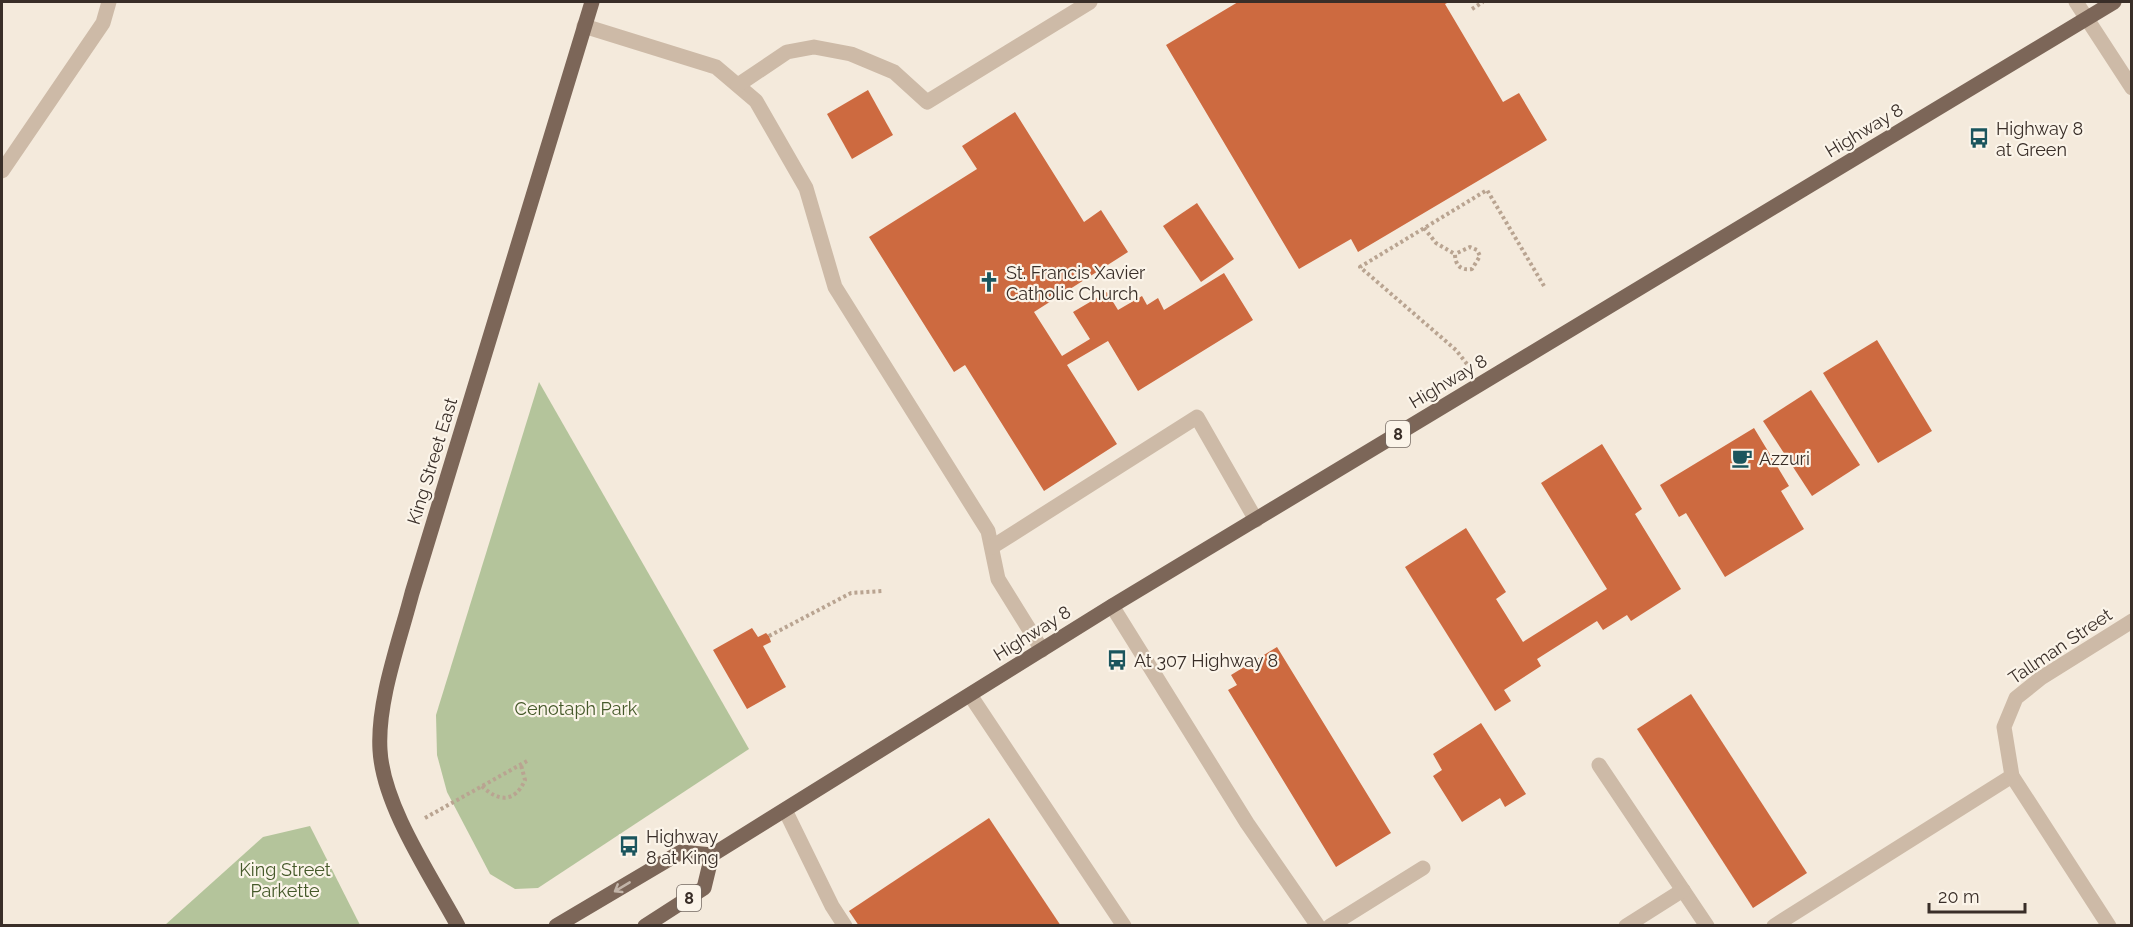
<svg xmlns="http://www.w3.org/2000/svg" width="2133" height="927" font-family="Raleway,sans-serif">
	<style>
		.green { fill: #b4c49b }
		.building { fill: #cd6a40 }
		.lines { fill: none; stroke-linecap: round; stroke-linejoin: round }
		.path { stroke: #b9a491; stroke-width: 4; stroke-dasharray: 3 3; stroke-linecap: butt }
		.minor { stroke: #cdbaa7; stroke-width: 15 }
		.major { stroke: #7c6658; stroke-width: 15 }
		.oneway { stroke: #c2b4a8 }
		.labels { text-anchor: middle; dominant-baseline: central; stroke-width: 4.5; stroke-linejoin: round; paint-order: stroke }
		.shield { fill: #fbf4e9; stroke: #736962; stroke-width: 1.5 }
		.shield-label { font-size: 16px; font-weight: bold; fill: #392e28 }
		.poi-label { font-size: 18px; fill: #392e28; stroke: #fbf4e9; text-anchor: start }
		.street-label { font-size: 18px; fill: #392e28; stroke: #fbf4e9 }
		.park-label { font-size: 18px; fill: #45592a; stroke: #fbf4e9 }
	</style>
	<rect width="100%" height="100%" fill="#f4eadc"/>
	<!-- green -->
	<g class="green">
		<polygon points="539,382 749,749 538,888 515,889 490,874 447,792 437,755 436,715"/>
		<polygon points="310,826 360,925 165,925 263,837"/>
	</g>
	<!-- building -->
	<g class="building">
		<polygon points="1238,2 1449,2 1445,4 1503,102 1519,93 1547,140 1358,252 1351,239 1299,269 1166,45"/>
		<polygon points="868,90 893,135 852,159 827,114"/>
		<polygon points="1015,112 1084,222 1101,210 1128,252 1034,312 1062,356 1090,339 1073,312 1107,292 1118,310 1142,296 1147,305 1158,298 1164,310 1224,273 1253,320 1138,391 1108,341 1067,365 1117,444 1044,491 965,365 954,372 869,237 977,169 962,146"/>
		<polygon points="1197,203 1234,259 1201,282 1163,226"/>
		<polygon points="1877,340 1932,431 1878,463 1823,373"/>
		<polygon points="1811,390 1860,465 1812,496 1763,421"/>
		<polygon points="1754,428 1789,486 1781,491 1804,529 1725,577 1686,513 1679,517 1660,485"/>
		<polygon points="1602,444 1642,509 1635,514 1681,589 1631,621 1627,615 1603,630 1597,621 1537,659 1541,666 1504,690 1511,701 1495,711 1405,567 1466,528 1506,592 1496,599 1523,642 1607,589 1541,483"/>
		<polygon points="752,628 758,637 766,633 769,636 771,642 763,646 786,687 747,709 713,650"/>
		<polygon points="1277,647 1391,833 1336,867 1228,690 1237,685 1231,675"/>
		<polygon points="1691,694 1807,873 1753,908 1637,729"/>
		<polygon points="1481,723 1526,794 1505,807 1500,798 1462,822 1433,776 1442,770 1433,754"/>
		<polygon points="989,818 1061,926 859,926 849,911"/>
	</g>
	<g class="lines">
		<!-- path -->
		<g class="path">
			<polyline points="1472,9 1483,2"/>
			<path d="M1424 228 1436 243 1455 254C1455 265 1461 271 1472 269L1480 256 1477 250 1470 247 1455 254"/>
			<polyline points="1467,364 1456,350 1360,267 1487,190 1544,286"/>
			<polyline points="769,636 851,593 883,591"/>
			<path d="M482 786C498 802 515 803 525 780L521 765"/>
			<polyline points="425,818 527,761"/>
		</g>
		<!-- minor -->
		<g class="minor">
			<polyline points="2076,2 2132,88"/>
			<polyline points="584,26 716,67 756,101 806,188 835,287 988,531 998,579 1042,650"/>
			<polyline points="738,85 787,52 814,47 851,54 894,72 927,102 1090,2"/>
			<polyline points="2,171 103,23 109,2"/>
			<polyline points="992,547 1197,417 1256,520"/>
			<polyline points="1112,606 1247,823 1318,926"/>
			<polyline points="970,695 1124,926"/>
			<polyline points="1599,765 1707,926"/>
			<polyline points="785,810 832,906 845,926"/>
			<polyline points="1330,926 1423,868"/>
			<polyline points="1626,926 1683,890"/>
			<polyline points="1774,926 2012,776"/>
			<polyline points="2109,926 2012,776 2004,727 2016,698 2041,678 2132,621"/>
		</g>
		<!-- major -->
		<g class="major">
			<path d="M458 926C431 876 383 806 380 750 377 701 400 640 412 593L592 2"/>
			<polyline points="556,926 681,852 712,855 1112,606 2114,2"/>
			<polyline points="645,926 704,888 712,855"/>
		</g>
	</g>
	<!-- one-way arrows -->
	<defs><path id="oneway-shaft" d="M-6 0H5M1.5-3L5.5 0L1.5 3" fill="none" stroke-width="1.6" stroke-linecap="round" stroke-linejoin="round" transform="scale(1.5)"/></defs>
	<use class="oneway" href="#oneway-shaft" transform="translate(622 887) rotate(149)"/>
	<!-- icons -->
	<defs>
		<g id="bus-bare" transform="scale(1.62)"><path d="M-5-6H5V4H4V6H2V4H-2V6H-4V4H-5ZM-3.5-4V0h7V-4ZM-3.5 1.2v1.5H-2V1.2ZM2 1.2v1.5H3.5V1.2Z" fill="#1b555d" stroke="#fbf4e9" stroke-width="2.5" paint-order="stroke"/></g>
		<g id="church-bare" transform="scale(1.62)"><path d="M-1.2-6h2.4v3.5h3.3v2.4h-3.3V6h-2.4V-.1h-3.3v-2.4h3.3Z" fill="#1b555d" stroke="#fbf4e9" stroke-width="2.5" paint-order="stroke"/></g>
		<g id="cafe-bare" transform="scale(1.62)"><path d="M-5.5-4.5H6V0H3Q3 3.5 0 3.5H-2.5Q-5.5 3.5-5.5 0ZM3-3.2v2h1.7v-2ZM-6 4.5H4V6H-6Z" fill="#1b555d" stroke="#fbf4e9" stroke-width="2.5" paint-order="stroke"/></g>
	</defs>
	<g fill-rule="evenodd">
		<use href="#bus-bare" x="1979" y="138"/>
		<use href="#church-bare" x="989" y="282"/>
		<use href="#cafe-bare" x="1742" y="458"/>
		<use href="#bus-bare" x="1117" y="660"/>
		<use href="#bus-bare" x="629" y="846"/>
	</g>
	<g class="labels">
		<!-- shield labels -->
		<g class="shield">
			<rect x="1386" y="421" width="24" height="26" rx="4.5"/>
			<rect x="677" y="885" width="24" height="26" rx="4.5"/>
		</g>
		<g class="shield-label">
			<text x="1398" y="434">8</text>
			<text x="689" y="898">8</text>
		</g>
		<!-- poi labels -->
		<g class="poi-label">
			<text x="1996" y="128">Highway 8<tspan x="1996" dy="21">at Green</tspan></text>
			<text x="1006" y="272">St. Francis Xavier<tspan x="1006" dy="21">Catholic Church</tspan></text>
			<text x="1759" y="458">Azzuri</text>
			<text x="1134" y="660">At 307 Highway 8</text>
			<text x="646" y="836">Highway<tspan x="646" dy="21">8 at King</tspan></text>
		</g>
		<!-- street labels -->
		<g class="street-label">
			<text transform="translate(1864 130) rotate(-31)">Highway 8</text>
			<text transform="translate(1448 381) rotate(-31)">Highway 8</text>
			<text transform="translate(432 461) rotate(-73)">King Street East</text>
			<text transform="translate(1032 633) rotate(-32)">Highway 8</text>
			<text transform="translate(2060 646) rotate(-34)">Tallman Street</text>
		</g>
		<!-- park labels -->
		<g class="park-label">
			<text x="576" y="708">Cenotaph Park</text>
			<text x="285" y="869">King Street<tspan x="285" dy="21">Parkette</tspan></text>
		</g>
	</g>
	<!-- border -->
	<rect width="2133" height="927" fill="none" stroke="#392e28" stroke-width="6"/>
	<!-- scale -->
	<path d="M1929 903v9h96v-9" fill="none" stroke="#392e28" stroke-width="3"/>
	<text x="1938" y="903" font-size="18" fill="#392e28" stroke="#fbf4e9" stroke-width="4.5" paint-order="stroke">20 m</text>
</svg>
